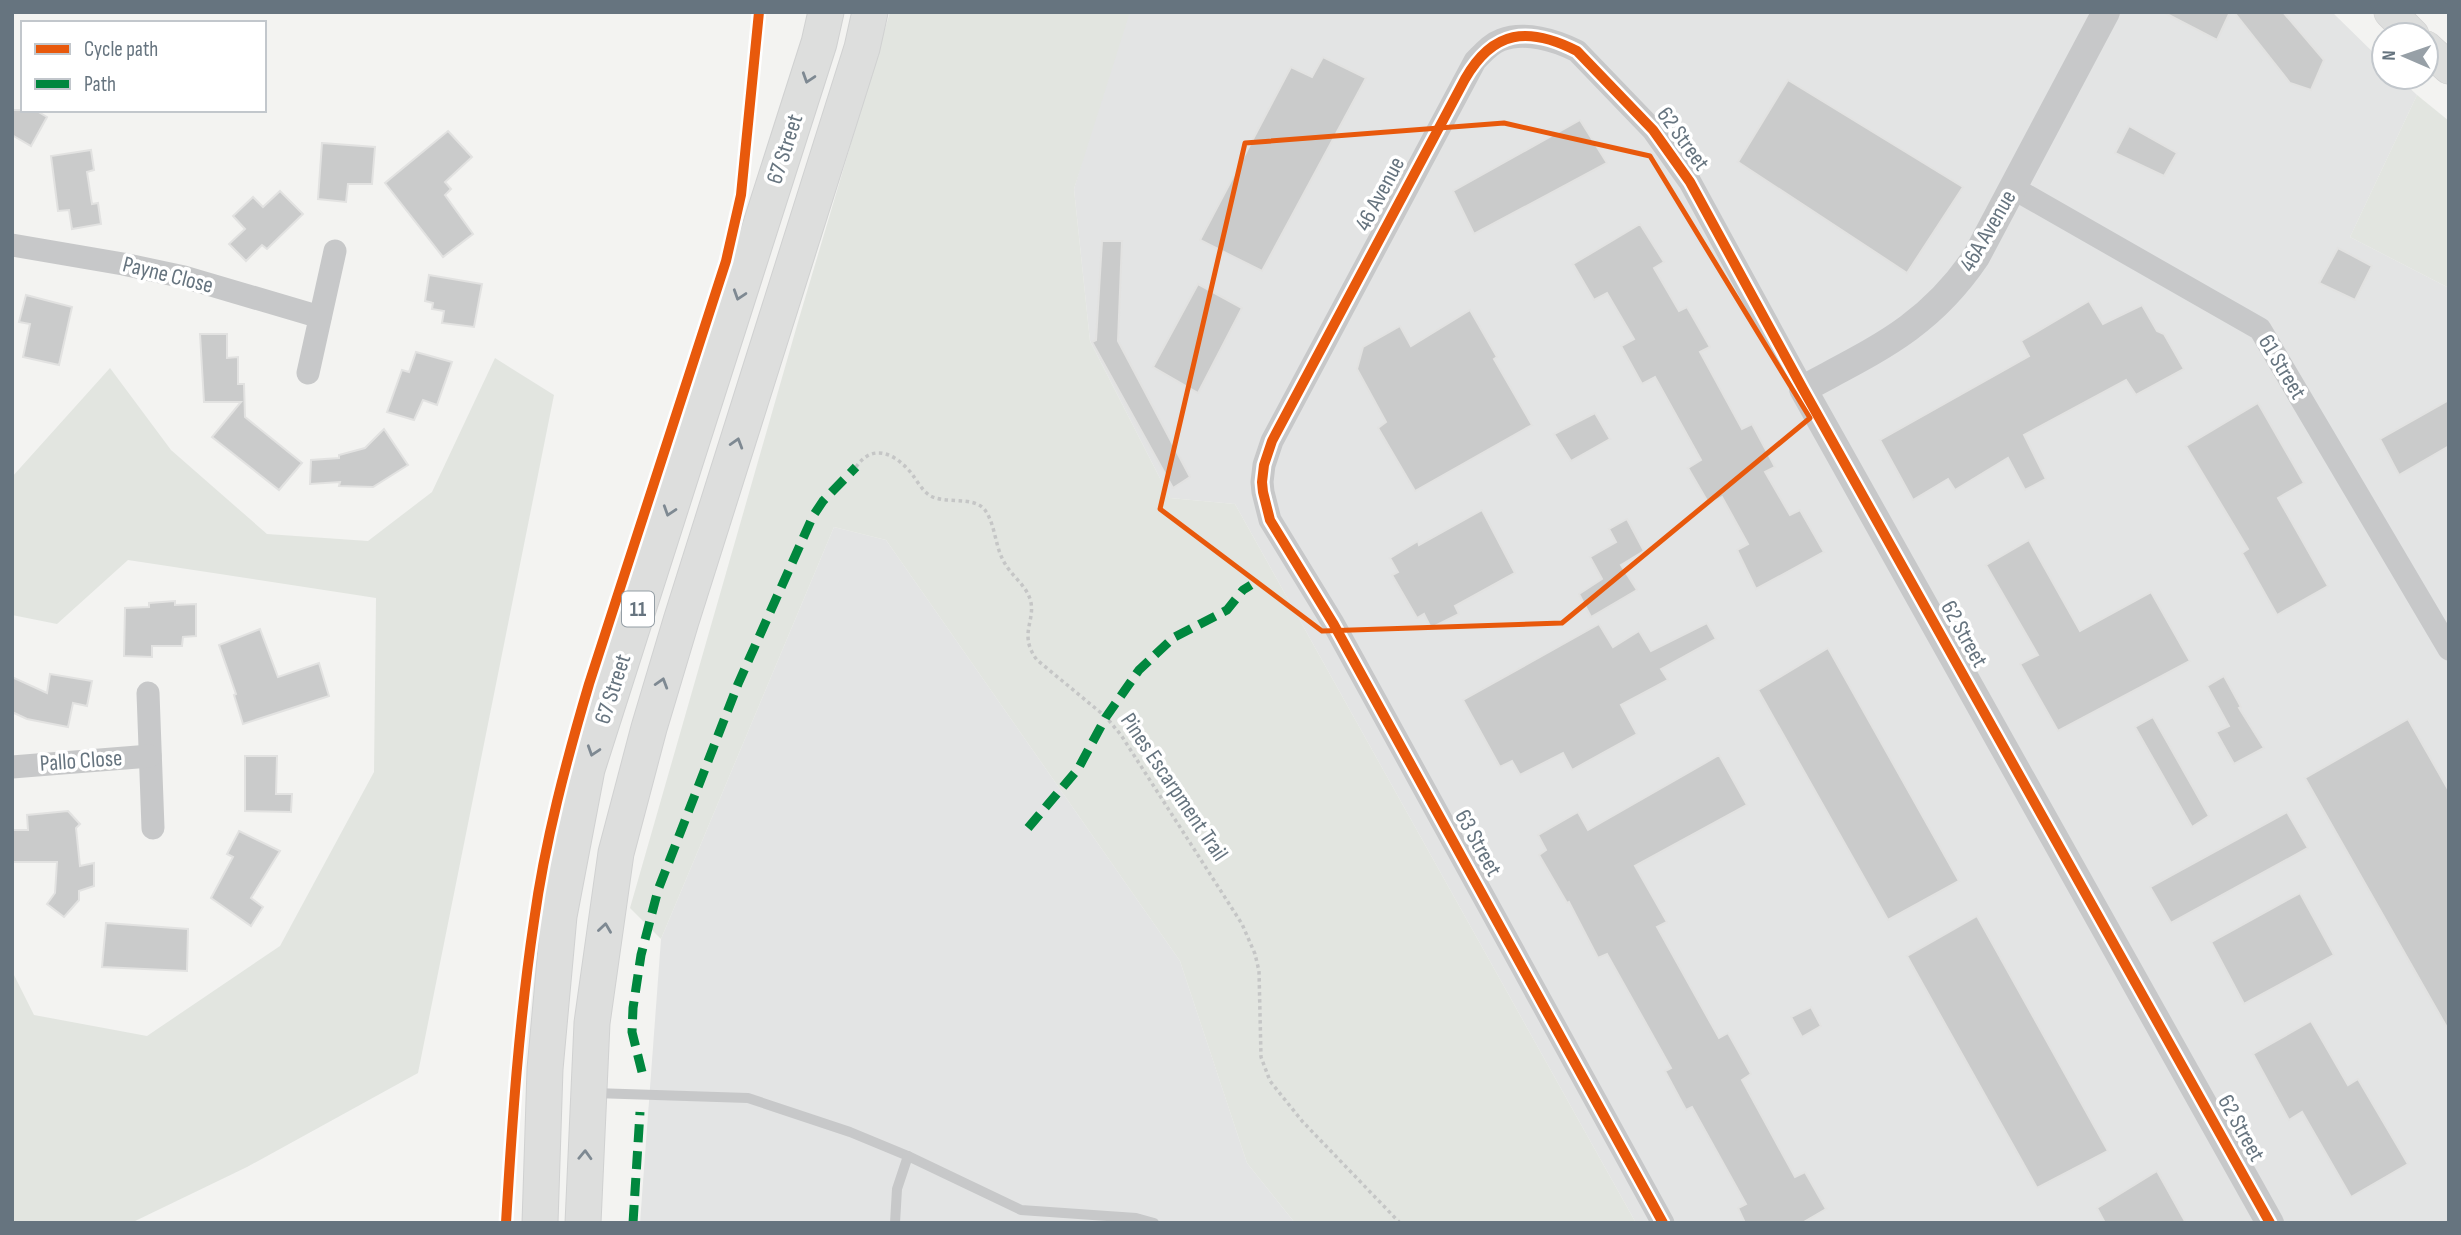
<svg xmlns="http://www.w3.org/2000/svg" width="2461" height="1235" font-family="'Sofia Sans Condensed',sans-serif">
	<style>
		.built { fill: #e3e4e4 }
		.green { fill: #e2e5e0 }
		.building { fill: #cacbcb; stroke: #e2e2e1; stroke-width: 2 }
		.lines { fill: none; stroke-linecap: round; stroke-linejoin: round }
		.secondary-casing { stroke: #d0d0d0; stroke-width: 33 }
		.primary-casing { stroke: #d0d1d1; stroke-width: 37 }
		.path { stroke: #c5c6c6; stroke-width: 3.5; stroke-dasharray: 3.5 3.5; stroke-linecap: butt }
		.service { stroke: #c7c8c9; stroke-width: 10 }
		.minor { stroke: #c7c8c9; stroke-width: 23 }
		.tertiary { stroke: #c7c8c9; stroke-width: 28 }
		.secondary { stroke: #dddedd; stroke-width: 32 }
		.primary { stroke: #dddedd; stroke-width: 35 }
		.quiet { stroke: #00873e; stroke-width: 9; stroke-dasharray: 18 9; stroke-linecap: butt }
		.cycleway-casing { stroke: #fff; stroke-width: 15 }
		.cycleway { stroke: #e8590c; stroke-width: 10 }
		.oneway { stroke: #7e8992 }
		.marked { fill: none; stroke: #e8590c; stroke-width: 5; stroke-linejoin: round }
		.labels { text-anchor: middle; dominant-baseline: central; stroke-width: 7; stroke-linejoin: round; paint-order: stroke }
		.shield { fill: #fff; stroke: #949ea5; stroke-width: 2 }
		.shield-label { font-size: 21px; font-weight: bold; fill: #66747f }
		.street-label { font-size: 23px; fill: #66747f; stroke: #fff }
	</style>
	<rect width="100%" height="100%" fill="#f3f3f1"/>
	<!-- built -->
	<g class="built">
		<polygon points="1125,12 2332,12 2384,63 2384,77 2398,77 2417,95 2350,237 2449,288 2449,1223 1636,1223 1235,504 1170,498 1090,341 1074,189"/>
		<polygon points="834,527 886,540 1180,961 1247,1163 1295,1223 640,1223 661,939"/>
	</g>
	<!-- green -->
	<g class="green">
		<polygon points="890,12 1130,12 1074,189 1090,341 1170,498 1235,504 1636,1223 1295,1223 1247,1163 1180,961 886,540 834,527 661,939 630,908 798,322"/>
		<polygon points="2417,95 2449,121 2449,288 2350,237"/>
		<polygon points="495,358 554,395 418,1073 247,1167 131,1223 12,1223 12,971 34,1015 147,1036 280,946 374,772 376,598 128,560 57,624 12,615 12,477 110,368 171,450 267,534 368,541 432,492"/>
	</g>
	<!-- building -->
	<g class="building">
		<polygon points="2163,12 2230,12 2217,40"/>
		<polygon points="2234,12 2283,12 2324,60 2311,90 2290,83"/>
		<polygon points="1323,57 1366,78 1262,271 1200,240 1291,67 1312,77"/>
		<polygon points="1788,80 1963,187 1907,273 1738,162"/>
		<polygon points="12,110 35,110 47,117 31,146 12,135"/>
		<polygon points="1580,120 1607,163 1474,234 1453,191"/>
		<polygon points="2129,126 2177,153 2164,176 2115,153"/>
		<polygon points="448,131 472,157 445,182 451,189 445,195 473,234 443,257 385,183"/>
		<polygon points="322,143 375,147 372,184 348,184 346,202 318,199"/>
		<polygon points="91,150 94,170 87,172 92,204 98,203 101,224 72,229 69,210 58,211 51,156"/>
		<polygon points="280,191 303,214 267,249 262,245 246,261 229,244 245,229 233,216 253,197 263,207"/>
		<polygon points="1640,224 1664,262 1654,268 1679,311 1687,307 1710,347 1700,352 1742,429 1752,424 1775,467 1765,472 1790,515 1800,510 1824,552 1756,589 1737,550 1748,544 1722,497 1709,504 1688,468 1701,460 1655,377 1642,384 1621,346 1634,339 1607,293 1594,300 1573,264"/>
		<polygon points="1102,241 1122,241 1118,341 1190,477 1173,488 1092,342 1096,340"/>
		<polygon points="2338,248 2372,266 2355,300 2319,283"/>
		<polygon points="429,275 482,284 474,327 442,323 444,311 432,309 433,303 425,301"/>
		<polygon points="1198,284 1242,308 1198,393 1153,367"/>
		<polygon points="26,295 72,307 59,365 23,357 30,324 19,322"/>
		<polygon points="2089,301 2103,324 2142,305 2157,331 2164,334 2184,369 2136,395 2126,380 2024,435 2046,479 2025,490 2008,458 1955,490 1948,479 1913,500 1880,440 2029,356 2021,341"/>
		<polygon points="1470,310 1497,357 1494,359 1532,425 1415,491 1378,428 1386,422 1357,369 1363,347 1400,326 1411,346"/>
		<polygon points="200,334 227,334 227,358 238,357 238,384 244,384 245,417 302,463 279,490 212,437 241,402 204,402"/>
		<polygon points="416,352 452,362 437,405 423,400 414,420 387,412 402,370 409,372"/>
		<polygon points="2449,400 2449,446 2399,475 2380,439"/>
		<polygon points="2258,403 2304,483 2278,498 2328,586 2277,615 2242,553 2248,549 2186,446"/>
		<polygon points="1595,413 1610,439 1571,461 1554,434"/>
		<polygon points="384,429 408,465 373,487 339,486 340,482 310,484 311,460 339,458 339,455 365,448"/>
		<polygon points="1482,510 1515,573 1455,606 1459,614 1431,628 1424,614 1417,618 1392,575 1398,572 1390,558 1418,541 1419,545"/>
		<polygon points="1627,519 1644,551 1621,565 1637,590 1591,617 1579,594 1602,579 1590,557 1616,542 1609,529"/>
		<polygon points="2029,540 2080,631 2151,592 2190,661 2058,731 2020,664 2038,655 1986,565"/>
		<polygon points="175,601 175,605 196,604 196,636 183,637 182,646 152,646 152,657 124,656 125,608 149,607 149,603"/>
		<polygon points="1707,623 1716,639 1661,669 1668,680 1621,705 1637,734 1572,770 1563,753 1520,775 1512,761 1500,767 1463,700 1599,624 1613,647 1639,631 1651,651"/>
		<polygon points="260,629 278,677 319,663 329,696 243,724 234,695 236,694 219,645"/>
		<polygon points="1828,648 1959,881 1888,920 1758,690"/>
		<polygon points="50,674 92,681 87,706 73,703 68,727 27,719 12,712 12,677 47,693"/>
		<polygon points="2224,676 2241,707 2239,708 2264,748 2234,764 2216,732 2229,726 2207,686"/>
		<polygon points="2153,717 2209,816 2192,827 2135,727"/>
		<polygon points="2408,719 2449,791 2449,1031 2305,778"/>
		<polygon points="1719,755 1747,805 1635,866 1667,922 1657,927 1719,1038 1728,1033 1751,1074 1742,1080 1795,1177 1805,1172 1826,1209 1802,1223 1745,1223 1738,1208 1746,1204 1692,1107 1686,1110 1665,1071 1671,1068 1607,954 1598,958 1569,902 1567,903 1539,855 1546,850 1538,835 1578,812 1588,830"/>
		<polygon points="245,756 277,756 276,794 292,794 291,812 245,811"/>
		<polygon points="68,811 80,824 76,828 80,866 94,863 94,886 79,891 79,900 64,917 47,904 55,893 57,862 12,862 12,830 28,830 27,815"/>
		<polygon points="2287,812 2308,848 2171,923 2150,887"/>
		<polygon points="239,831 280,851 251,898 263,907 251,926 211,898 233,857 227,854"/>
		<polygon points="2300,893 2334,955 2244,1004 2211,942"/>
		<polygon points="1977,916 2108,1151 2037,1188 1907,956"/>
		<polygon points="106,923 188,929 187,971 102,967"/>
		<polygon points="1811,1007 1821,1026 1802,1037 1791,1017"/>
		<polygon points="2311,1021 2348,1085 2358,1079 2408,1164 2351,1197 2302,1112 2289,1120 2253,1054"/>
		<polygon points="2157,1171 2186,1223 2105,1223 2097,1208"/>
	</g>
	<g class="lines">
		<!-- secondary casing -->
		<g class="secondary-casing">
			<g id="secondary">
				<polyline points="2390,12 2413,35"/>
				<polyline points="2426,47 2449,68"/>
			</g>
		</g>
		<!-- primary casing -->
		<g class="primary-casing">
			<g id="primary">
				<polyline points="540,1223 545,1069 559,916 587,769 819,43 826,12"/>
				<polyline points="583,1223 592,1023 616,853 649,728 681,621 862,48 870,12"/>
			</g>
		</g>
		<!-- path -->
		<path class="path" d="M856 467C873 442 896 454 912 474 917 481 922 490 929 495 944 505 973 495 985 510 995 524 995 545 1003 560 1009 573 1022 582 1028 594 1040 618 1016 632 1037 660L1106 717 1121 735 1242 924 1255 954 1259 971 1261 1057 1270 1081 1302 1121 1400 1223"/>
		<!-- service -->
		<g class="service">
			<polyline points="594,1093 748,1098 850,1132 908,1156 1021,1210 1136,1218 1154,1223"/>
			<polyline points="895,1223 897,1189 908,1156"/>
		</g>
		<!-- minor -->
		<g class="minor">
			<polyline points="2013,188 2260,329 2449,649"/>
			<polyline points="12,245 123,264 184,277 320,317"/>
			<polyline points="308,373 335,251"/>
			<polyline points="148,693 153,828"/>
			<polyline points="12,767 150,756"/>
			<path d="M1663 1223 1333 623 1270 520 1263 492 1262 482 1264 465 1272 441 1475 61C1483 53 1490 44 1501 40 1525 31 1555 40 1577 51L1653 130 1690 182 1803 389"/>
		</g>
		<!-- tertiary -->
		<path class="tertiary" d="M2106 12 1976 257C1928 328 1875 350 1803 389L2270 1223"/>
		<!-- secondary -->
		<use href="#secondary" class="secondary"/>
		<!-- primary -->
		<use href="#primary" class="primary"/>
		<!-- quiet -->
		<g class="quiet">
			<polyline points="1028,828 1078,769 1106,717 1139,670 1173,638 1227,610 1243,590 1251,585"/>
			<polyline points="642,1072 632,1032 633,1008 641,955 658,890 738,684 813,516 823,501 856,467"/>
			<polyline points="633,1223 640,1112"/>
		</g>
		<!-- cycleway casing -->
		<g class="cycleway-casing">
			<g id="cycleway">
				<path d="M506 1223C512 1122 519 1022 534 921 545 841 566 762 589 684L726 261 741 195 759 12"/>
				<path d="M1663 1223 1333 623 1270 520 1263 492 1262 482 1264 465 1272 441 1465 79C1493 30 1528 26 1577 51L1653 130 1690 182 1803 389 2270 1223"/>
			</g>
		</g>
		<!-- cycleway -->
		<use href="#cycleway" class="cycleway"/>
	</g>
	<!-- one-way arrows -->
	<defs><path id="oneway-chevron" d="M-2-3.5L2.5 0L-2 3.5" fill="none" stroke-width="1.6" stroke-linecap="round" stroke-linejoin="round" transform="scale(1.75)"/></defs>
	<g class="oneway">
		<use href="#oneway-chevron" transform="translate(808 78) rotate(108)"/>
		<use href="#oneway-chevron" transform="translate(739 295) rotate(108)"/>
		<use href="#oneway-chevron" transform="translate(737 443) rotate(-73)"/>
		<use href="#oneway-chevron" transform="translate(669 511) rotate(108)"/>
		<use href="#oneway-chevron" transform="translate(662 683) rotate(-73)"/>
		<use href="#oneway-chevron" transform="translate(593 751) rotate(108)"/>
		<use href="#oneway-chevron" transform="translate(605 928) rotate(-82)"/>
		<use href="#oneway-chevron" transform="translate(585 1155) rotate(-88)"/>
	</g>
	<!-- marked area -->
	<path class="marked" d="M1504 123 1650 156 1810 418 1562 623 1322 631 1160 509 1245 143Z"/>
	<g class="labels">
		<!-- shield labels -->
		<rect class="shield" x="622" y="591.5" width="32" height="35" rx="5"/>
		<g class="shield-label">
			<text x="638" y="609">11</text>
		</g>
		<!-- street labels -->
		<g class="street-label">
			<text transform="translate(1683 139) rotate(54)">62 Street</text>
			<text transform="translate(785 149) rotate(-72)">67 Street</text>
			<text transform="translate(1380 194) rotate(-62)">46 Avenue</text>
			<text transform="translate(1988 231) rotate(-60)">46A Avenue</text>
			<text transform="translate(168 275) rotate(14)">Payne Close</text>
			<text transform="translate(2282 367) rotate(59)">61 Street</text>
			<text transform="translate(1964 634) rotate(61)">62 Street</text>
			<text transform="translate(613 689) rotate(-72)">67 Street</text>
			<text transform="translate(81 761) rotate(-4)">Pallo Close</text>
			<text transform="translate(1174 787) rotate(56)">Pines Escarpment Trail</text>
			<text transform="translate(1478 843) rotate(61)">63 Street</text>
			<text transform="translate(2241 1128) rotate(61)">62 Street</text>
		</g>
	</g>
	<!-- border -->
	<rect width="2461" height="1235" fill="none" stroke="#66747f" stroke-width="28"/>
	<!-- legend -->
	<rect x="21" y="21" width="245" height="91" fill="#ffffff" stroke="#c2c7cc" stroke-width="2"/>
	<rect x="35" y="44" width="35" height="10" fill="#e8590c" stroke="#c2c7cc" stroke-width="2"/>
	<text x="84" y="56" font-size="21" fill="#66747f">Cycle path</text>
	<rect x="35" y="79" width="35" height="10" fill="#00873e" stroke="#c2c7cc" stroke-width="2"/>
	<text x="84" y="91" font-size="21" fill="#66747f">Path</text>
	<!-- north arrow -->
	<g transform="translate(2405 56) rotate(272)"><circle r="33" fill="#ffffff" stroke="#c2c7cc" stroke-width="2"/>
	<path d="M0-5L12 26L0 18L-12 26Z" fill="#97a0a7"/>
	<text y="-10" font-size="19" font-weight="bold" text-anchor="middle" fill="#66747f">N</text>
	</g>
</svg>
